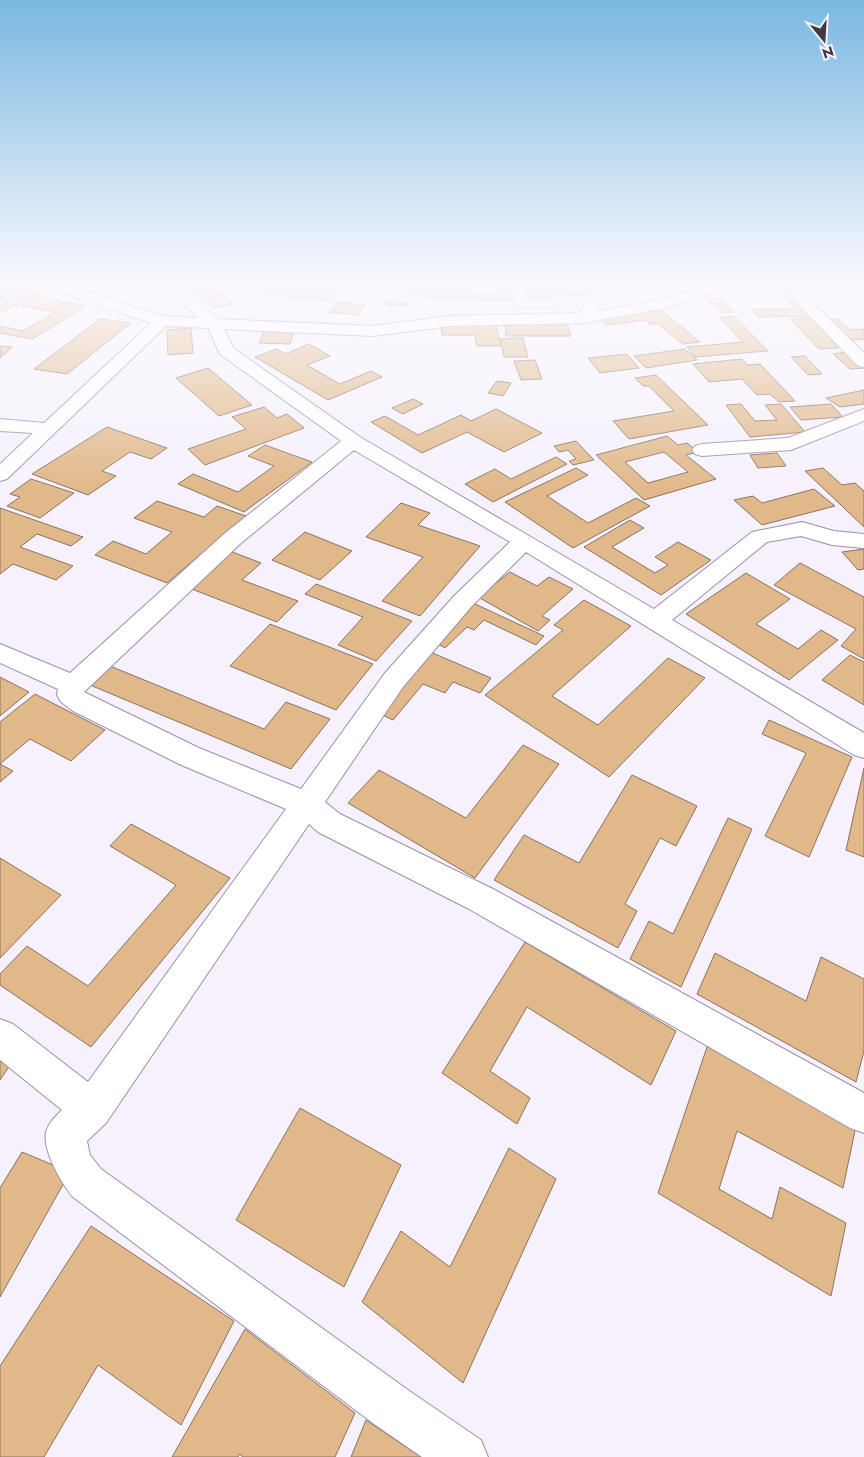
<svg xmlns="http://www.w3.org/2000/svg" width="864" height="1457" font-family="Jost,sans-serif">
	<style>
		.building { fill: #e1b889; stroke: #867461; fill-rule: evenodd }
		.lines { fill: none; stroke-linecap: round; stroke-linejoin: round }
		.minor-casing { stroke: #9a90a8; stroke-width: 2 }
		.minor { fill: #fff; fill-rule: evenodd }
	</style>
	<rect width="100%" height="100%" fill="#f6f1fc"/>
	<!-- building -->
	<g class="building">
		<polygon points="184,286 209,286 234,303 215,308"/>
		<polygon points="273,286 295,286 292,289 317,292 323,286 342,286 329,301 265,294"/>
		<polygon points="498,286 513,286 514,300 473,300 473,294 499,294"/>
		<polygon points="574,286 590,286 586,295 528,297 526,287"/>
		<polygon points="754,286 787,286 812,316 758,317 753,309 794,309 777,287"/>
		<polygon points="0,287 10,289 15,287 41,293 0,313 0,306 8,302 0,300"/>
		<polygon points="414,288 470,291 469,298 411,296"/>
		<polygon points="38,297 86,306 32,339 0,333 0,326 24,331 55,312 21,306"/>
		<polygon points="720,299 734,312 722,313 708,300"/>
		<polygon points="387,301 397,302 409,303 407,306 385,304"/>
		<polygon points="337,302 365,305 358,315 329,312"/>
		<polygon points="661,310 700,342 683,344 657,323 649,324 645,320 607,325 600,319"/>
		<polygon points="734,316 768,351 695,357 687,347 743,342 720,318"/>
		<polygon points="814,318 838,348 819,349 790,319"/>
		<polygon points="100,319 131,323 67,374 34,369"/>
		<polygon points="837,319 851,330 864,329 864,339 851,340 826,320"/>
		<polygon points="505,323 567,323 571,336 506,336"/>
		<polygon points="496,324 501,346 477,346 475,335 442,335 441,326"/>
		<polygon points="191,328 193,353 168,355 167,330"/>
		<polygon points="264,330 294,331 290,344 259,343"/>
		<polygon points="523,338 528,357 504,357 500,339"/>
		<polygon points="309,344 330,356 307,365 340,384 371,371 382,377 328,400 255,357 276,349 285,354"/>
		<polygon points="0,346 12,347 0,358"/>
		<polygon points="685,349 697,360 646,368 634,356"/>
		<polygon points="848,352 864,367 864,368 850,369 833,354"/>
		<polygon points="627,354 639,368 600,373 588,358"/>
		<polygon points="805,356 822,374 808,375 791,357"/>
		<polygon points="742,359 747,365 760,364 795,401 779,402 770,394 757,395 742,379 709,382 693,364"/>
		<polygon points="535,360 542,379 521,380 514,361"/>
		<polygon points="208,368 252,405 219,416 176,378"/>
		<polygon points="656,375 708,425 629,439 613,421 674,411 649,386 643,386 635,378"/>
		<polygon points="497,381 511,383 503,396 488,393"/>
		<polygon points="864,390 864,404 840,407 826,398"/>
		<polygon points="413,399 423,404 403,414 392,408"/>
		<polygon points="741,404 755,421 777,420 765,405 781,404 805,432 750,437 726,405"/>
		<polygon points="831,404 843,417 801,420 790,407"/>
		<polygon points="264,407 277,418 287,414 304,428 205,465 188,449 246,429 232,417"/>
		<polygon points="496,409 542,433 504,452 467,432 422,453 371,422 385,416 418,435 461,415 471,421"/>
		<polygon points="107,427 167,448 151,459 130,452 102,471 116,476 88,495 32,474"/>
		<path d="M667 436 678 445 687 443 698 452 686 455 716 479 644 500 596 455ZM664 452 688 472 648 483 625 462Z"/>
		<polygon points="576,441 594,460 573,465 569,461 576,459 568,450 559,452 554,446"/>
		<polygon points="265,445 312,462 244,512 178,484 193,474 238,492 274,466 248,456"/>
		<polygon points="777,453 786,466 758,468 750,455"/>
		<polygon points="556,457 567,464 493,502 465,484 495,469 511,479"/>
		<polygon points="576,468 588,475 547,496 588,523 636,498 650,506 573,548 505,502"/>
		<polygon points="823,468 842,485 855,483 864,491 864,527 805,471"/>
		<polygon points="31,479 74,493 40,518 7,506 20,497 10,494"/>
		<polygon points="814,489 835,506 762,525 734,500 753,496 762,503"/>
		<polygon points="157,501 204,517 217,506 246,516 167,583 95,555 113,541 146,554 172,532 134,518"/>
		<polygon points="401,503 430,513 418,525 480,546 420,616 382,601 423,557 366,537"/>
		<polygon points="0,508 83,537 71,546 37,534 20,547 73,566 56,580 13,564 0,574"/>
		<polygon points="630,520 644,528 612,547 655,573 668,565 655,557 678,542 711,560 661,595 584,547"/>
		<polygon points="305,532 352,551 320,580 272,560"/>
		<polygon points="864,549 864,569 858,570 842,552"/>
		<polygon points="230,551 261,563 242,580 298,601 277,622 189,588"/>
		<polygon points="800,563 864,597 864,659 841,646 856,629 774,585"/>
		<polygon points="510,572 537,586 549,577 573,589 542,616 550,620 538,631 478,597"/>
		<polygon points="746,573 790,599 756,624 798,649 821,630 838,640 789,680 686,614"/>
		<polygon points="316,584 412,621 376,661 338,645 363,617 305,594"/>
		<polygon points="584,600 631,626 552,696 598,725 668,658 705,678 609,777 485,695 563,630 554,625"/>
		<polygon points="473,603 544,636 536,645 484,620 474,630 467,627 445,648 433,641"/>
		<polygon points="270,624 373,664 336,710 230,666"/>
		<polygon points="428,651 491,678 480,693 453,682 445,693 423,684 393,720 376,712"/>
		<polygon points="850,655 864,662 864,705 822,680"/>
		<polygon points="110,666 264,729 286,702 330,719 291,769 90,685"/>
		<polygon points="0,677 29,692 0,716"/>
		<polygon points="35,694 105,730 71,761 30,739 0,764 0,722"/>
		<polygon points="769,720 852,757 809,857 765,836 806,753 762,734"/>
		<polygon points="523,745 559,764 475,878 348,803 379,770 466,818"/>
		<polygon points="0,764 13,771 0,782"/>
		<polygon points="864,768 864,857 846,850"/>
		<polygon points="632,775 697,806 676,846 660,838 625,904 637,911 618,948 494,880 524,835 579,863"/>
		<polygon points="728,818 752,829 681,987 630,959 649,921 673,934"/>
		<polygon points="131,824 230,878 91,1047 0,985 0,974 27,946 88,986 176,885 110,846"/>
		<polygon points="0,858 61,895 0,958"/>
		<polygon points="525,942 676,1031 651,1085 527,1007 490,1071 530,1098 517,1124 442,1073"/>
		<polygon points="715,953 806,1001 821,957 864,979 864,1051 856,1082 697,994"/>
		<polygon points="708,1044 857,1121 843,1188 737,1131 719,1189 772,1219 780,1187 846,1223 831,1296 658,1193"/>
		<polygon points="0,1057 12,1062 0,1080"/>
		<polygon points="300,1108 401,1165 344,1287 236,1220"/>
		<polygon points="509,1148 556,1179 463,1383 362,1302 401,1231 450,1267"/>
		<polygon points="22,1152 70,1172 0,1297 0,1188"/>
		<polygon points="91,1226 234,1321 181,1425 98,1365 44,1457 0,1457 0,1366"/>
		<polygon points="245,1329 355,1413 335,1457 243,1457 239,1454 238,1457 172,1457"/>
		<polygon points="366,1420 421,1457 351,1457"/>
	</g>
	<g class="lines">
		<!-- minor casing -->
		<g class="minor-casing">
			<g id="minor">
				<path d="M48 286H68L163 316 198 318 165 286H180L218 319 373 326 450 316 579 313 598 286H612L596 311 663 300 708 286H729L727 289 665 308 584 323 450 326 373 336 224 329 233 348 360 437 654 609 752 532 802 522 834 531 864 534V548L832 545 801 536 767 542 672 620 864 733V758L854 755 526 552 471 607 403 687 325 802 340 814 493 889 864 1093V1133L850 1128 469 909 318 832 309 824 106 1123 87 1141 90 1155 101 1169 408 1390 481 1440 488 1457H422L374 1424 73 1197C62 1184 42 1150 46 1132 49 1122 55 1117 62 1110L0 1060V1019L13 1024 88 1082 286 809 179 764 73 711 61 702 57 695 58 689 0 663V644L70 673 224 534 341 441 220 354 208 328 166 326 7 479 0 481V464L33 433 0 431V419L44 423 151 323 50 289ZM354 450 510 542 455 595 385 673 301 789 199 748 84 692 240 544Z"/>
				<polygon points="511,286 525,286 527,300 554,300 561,304 554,308 519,308 513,302"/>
				<polygon points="789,286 803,286 811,301 864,353 864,367 858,366 800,306"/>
				<polygon points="864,409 864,421 791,450 702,456 695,454 692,450 695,446 702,444 788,438"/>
			</g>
		</g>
		<!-- minor -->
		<use href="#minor" class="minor"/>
	</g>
	<!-- sky -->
	<linearGradient id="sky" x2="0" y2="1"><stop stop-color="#7ab8e0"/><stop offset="0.58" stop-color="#fbf9fe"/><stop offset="1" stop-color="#fbf9fe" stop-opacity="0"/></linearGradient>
	<rect width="864" height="490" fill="url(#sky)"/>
	<!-- north arrow -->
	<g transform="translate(824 40) rotate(162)" stroke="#f6f1fc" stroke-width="4" paint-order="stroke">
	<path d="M0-4L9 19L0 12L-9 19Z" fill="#3f3b45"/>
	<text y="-8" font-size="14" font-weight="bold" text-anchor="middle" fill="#3f3b45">N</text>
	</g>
</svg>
